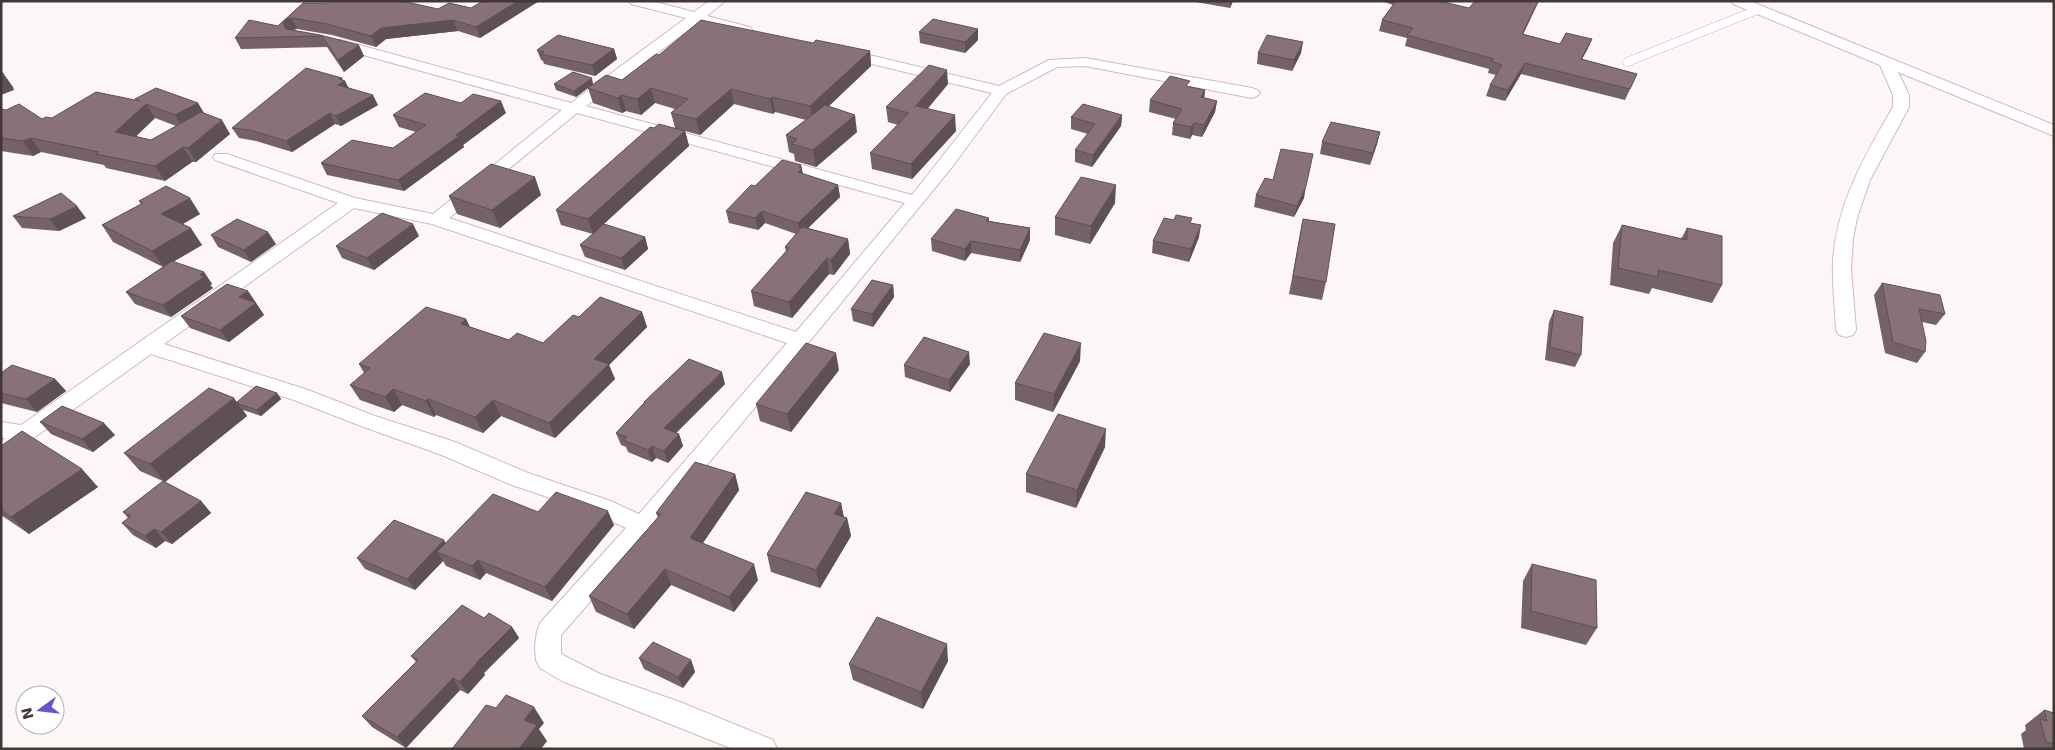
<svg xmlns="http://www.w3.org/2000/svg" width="2055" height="750" font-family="'DejaVu Sans',sans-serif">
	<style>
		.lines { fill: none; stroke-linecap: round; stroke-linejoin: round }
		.service-casing { stroke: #d3bab8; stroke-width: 9 }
		.minor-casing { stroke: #d3bab8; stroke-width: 2 }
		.service { stroke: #fff; stroke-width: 8 }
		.minor { fill: #fff; fill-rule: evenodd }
		.wall { fill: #756266; fill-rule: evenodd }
		.shaded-wall { fill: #5f5053 }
		.building { fill: #887277; stroke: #5f5053 }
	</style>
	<rect width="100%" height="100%" fill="#fcf7f6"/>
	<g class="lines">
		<!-- service casing -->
		<g class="service-casing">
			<polyline id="service" points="1627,62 1757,10"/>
		</g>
		<!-- minor casing -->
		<g class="minor-casing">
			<g id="minor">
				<path d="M629 1H652L694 12 709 1H725L707 16 750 27 752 30 745 34 699 22 586 106 912 195 992 93 839 56 837 53 839 50 844 49 999 86 1049 60 1085 58 1252 88 1257 90 1260 93 1257 96 1252 98 1085 66 1057 67 1006 94 952 167 783 374 651 532 561 635V654L600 674 680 702 773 740 777 749H733L562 681 540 668 536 660 535 647 537 631 540 623 626 528 592 512 512 485 439 454 361 426 294 400 151 354 32 439 9 460 1 462V442L5 438H1V422L21 425 338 203 215 160 213 157 215 154H227L355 198 433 214 562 110 331 46 329 43 331 40H341L571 103 686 18 631 4ZM577 113 905 203 796 332 449 218ZM354 208 432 224 787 343 639 514 608 500 528 473 455 442 375 416 308 390 164 344Z"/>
				<path d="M1731 1H1750L2054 125V136L1898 72 1909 95V107L1870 180 1857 218 1853 239 1851 269 1856 330 1853 335 1846 337 1839 335 1836 330C1835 307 1832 284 1833 262 1836 205 1865 155 1893 107V95L1880 65 1733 4Z"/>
			</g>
		</g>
		<!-- service -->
		<use href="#service" class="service"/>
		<!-- minor -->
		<use href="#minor" class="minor"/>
	</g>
	<!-- wall -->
	<g class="wall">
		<polygon points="483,1 539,1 480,38 458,31 386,39 376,47 332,35 297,29 292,30 320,35 364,56 344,72 327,47 241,49 235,38 278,26 303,3 438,9 471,8"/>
		<polygon points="1190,1 1233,1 1230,8"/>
		<polygon points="1382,1 1439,1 1523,34 1560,44 1592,39 1587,50 1582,59 1637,74 1625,100 1521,74 1505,101 1486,96 1490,85 1496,75 1488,73 1489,69 1405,46 1407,38 1379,31 1382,20 1393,5"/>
		<polygon points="919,32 978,40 965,53 920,43"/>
		<polygon points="813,43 870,51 871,66 829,106 857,132 816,167 795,161 794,154 789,152 786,135 806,120 775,112 773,114 734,104 700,135 685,131 689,146 597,230 645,237 648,249 625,270 585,257 580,245 593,234 561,225 556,210 654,128 675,128 671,113 675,109 655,103 641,115 626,111 622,113 593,103 588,88 576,97 556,90 554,84 593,84 622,80 659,55"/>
		<polygon points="614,49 617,59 595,76 544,64 543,61 541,60 537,50"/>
		<polygon points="1258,53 1301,53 1292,71 1257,64"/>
		<polygon points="342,78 343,81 345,81 348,87 378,105 341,126 335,124 292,152 256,141 239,138 232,128"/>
		<polygon points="948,84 928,108 956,131 912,179 872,169 870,153 898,125 888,122 886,107"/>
		<polygon points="1189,87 1205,90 1204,98 1217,101 1215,112 1202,137 1192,135 1190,139 1172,135 1173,123 1176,119 1149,112 1150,100"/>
		<path d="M135 99 198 103 204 113 230 134 196 162H192L165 181 106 168 104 165 41 152 33 156 1 151V109L42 119 52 118 136 100ZM155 118 176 126 151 140 136 136Z"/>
		<polygon points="461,103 506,113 463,145 464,147 404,191 327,175 321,163 393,148 416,132 399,127 393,115"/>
		<polygon points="1122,115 1121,126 1092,167 1075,162 1075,150 1088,134 1071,129 1071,117"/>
		<polygon points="1380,132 1377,144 1370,165 1320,154 1322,142"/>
		<polygon points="801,165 803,174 838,185 840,197 808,228 848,239 850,254 834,275 829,274 792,318 754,306 751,291 786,252 785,247 796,234 765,223 758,230 729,223 726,211 755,186"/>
		<polygon points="541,195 500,228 457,214 449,196"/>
		<polygon points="1256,195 1304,198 1294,217 1254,207"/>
		<polygon points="139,201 200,214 183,224 202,245 173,262 204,272 212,284 210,285 213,288 171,317 135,304 126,292 163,267 113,242 102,225 141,204"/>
		<polygon points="1115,203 1090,244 1055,235 1055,217"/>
		<polygon points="13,216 86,218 59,231 22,228"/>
		<polygon points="989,218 989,221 1030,228 1030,240 1020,262 971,253 965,261 932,251 931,239"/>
		<polygon points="1303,219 1326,282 1322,300 1289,294"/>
		<polygon points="1192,223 1199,237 1189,262 1152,253 1153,241"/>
		<polygon points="1622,225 1681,239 1687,228 1722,285 1712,303 1652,288 1649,294 1610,285 1613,243"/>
		<polygon points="211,235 276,244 251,262 218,247"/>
		<polygon points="419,236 374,270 342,258 336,246"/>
		<polygon points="1882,283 1945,314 1936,325 1922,322 1925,352 1917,363 1885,353 1874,295"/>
		<polygon points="893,285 894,297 873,327 853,321 851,309"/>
		<polygon points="248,291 264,315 229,342 190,328 181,316"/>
		<polygon points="1554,310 1581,355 1575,367 1545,360 1549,322"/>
		<polygon points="642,312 647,327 609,365 615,379 555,438 501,416 483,433 436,415 434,417 402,405 394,412 360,400 350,385 364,373 359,364 466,319 470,327 509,340 543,343 579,317"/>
		<polygon points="1080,361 1053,412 1015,400 1015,383"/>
		<polygon points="970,364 950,392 905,377 904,365"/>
		<polygon points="839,370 791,432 760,421 756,404"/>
		<polygon points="1,373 55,379 66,391 37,412 1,403"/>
		<polygon points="725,384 676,433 679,434 683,446 668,463 656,458 652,462 628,452 626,447 621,445 616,433 644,403 644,402"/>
		<polygon points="277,393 281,399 261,416 243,410 247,416 165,482 140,471 124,453 237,402"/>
		<polygon points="40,422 115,435 93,452 51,434"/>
		<polygon points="1,446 98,487 29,534 1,515"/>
		<polygon points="1105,447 1076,508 1026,492 1026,474"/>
		<polygon points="735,474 739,490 703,543 758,580 734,612 671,585 634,629 596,612 589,596 658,517 656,513"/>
		<polygon points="201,501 211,513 172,544 165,541 156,548 133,535 122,523 128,518 123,512"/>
		<polygon points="841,503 844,517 847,518 851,536 820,588 771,572 767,554"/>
		<polygon points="614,525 552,601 486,573 480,580 446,566 443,561 415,590 365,569 357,558 446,543"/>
		<polygon points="1532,564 1597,628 1586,645 1521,628 1523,581"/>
		<polygon points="484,618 512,627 519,638 484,673 485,675 468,694 460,690 406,748 372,727 362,716 416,662 411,656"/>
		<polygon points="639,658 691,660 695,672 683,688 644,669"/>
		<polygon points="948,661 923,709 853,680 849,664"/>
		<polygon points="2044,710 2054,713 2054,749 2024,749 2021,734 2026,730 2025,725"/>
	</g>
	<!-- shaded-wall -->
	<g class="shaded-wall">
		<polygon points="518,1 539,1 480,38 476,27"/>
		<polygon points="1230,1 1233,1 1230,8"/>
		<polygon points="1538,1 1539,1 1518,45 1522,34"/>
		<polygon points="292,18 297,29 292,30 288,34 283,23 286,19"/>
		<polygon points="453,20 458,31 386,39 376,47 371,36 381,28"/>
		<polygon points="978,29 978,40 965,53 965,42"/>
		<polygon points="1592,39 1587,50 1576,70 1581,59"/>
		<polygon points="1303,42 1301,53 1292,71 1294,60"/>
		<polygon points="359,45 364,56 344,72 338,60"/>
		<polygon points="614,49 617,59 595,76 592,65"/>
		<polygon points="870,51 871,66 813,121 810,106"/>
		<polygon points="1525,63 1521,74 1505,101 1508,90"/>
		<polygon points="947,70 948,84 915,124 914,108"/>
		<polygon points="3,73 13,87 14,90 1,95 1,77"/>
		<polygon points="342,78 344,82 345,81 350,91 338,85 339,79"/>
		<polygon points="592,78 593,84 576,97 574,91"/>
		<polygon points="651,88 655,103 641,115 637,99"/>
		<polygon points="731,89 734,104 700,135 696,119"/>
		<polygon points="1205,90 1204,101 1201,97"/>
		<polygon points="373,95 378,105 341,126 336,116"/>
		<polygon points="621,95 626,111 622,113 618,98"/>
		<polygon points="772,97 775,112 773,114 770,99"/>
		<polygon points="501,101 506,113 463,145 464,147 404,191 398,180 456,135"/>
		<polygon points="1217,101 1215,112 1202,137 1204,125"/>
		<polygon points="198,103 206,117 184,129 175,115"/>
		<polygon points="146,104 155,118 125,147 115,132"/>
		<polygon points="330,113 335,124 292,152 286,141"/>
		<polygon points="855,115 857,132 816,167 813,150"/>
		<polygon points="955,115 956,131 912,179 911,164"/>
		<polygon points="1122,115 1121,126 1092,167 1093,155"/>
		<polygon points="222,120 230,134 196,162 188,148"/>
		<polygon points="1194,123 1192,135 1190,139 1191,127"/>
		<polygon points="685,131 689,146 593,234 588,219"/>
		<polygon points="1380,132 1377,144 1370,165 1373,153"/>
		<polygon points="31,138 41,152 33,156 23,141"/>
		<polygon points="183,147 192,162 165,181 155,166"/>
		<polygon points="801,165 804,180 798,172 799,167"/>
		<polygon points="535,177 541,195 500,228 492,210"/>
		<polygon points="838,185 840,197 801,235 798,223"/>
		<polygon points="1116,185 1115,203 1090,244 1091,226"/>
		<polygon points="1306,186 1304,198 1294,217 1297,206"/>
		<polygon points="190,198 200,214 172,230 161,214"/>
		<polygon points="77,206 86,218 59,231 50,219"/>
		<polygon points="762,211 765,223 758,230 755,218"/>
		<polygon points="413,224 419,236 374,270 367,258"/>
		<polygon points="1201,225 1199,237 1189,262 1191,249"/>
		<polygon points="191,228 202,245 164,267 152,251"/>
		<polygon points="1030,228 1030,240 1020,262 1020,250"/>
		<polygon points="268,232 276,244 251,262 244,250"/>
		<polygon points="645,237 648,249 625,270 621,258"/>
		<polygon points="848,239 850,254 834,275 831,260"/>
		<polygon points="971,241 971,253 965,261 965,249"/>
		<polygon points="827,258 829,274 792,318 789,302"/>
		<polygon points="204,272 212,284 210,285 213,288 171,317 163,305"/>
		<polygon points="893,285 894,297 873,327 872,314"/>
		<polygon points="248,291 264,315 229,342 220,330 239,297"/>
		<polygon points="642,312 647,327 609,365 615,379 555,438 549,423 594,359"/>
		<polygon points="466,319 473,334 461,324"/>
		<polygon points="1081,343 1080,361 1053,412 1054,394"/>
		<polygon points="969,352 970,364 950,392 949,380"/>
		<polygon points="836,353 839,370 791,432 787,414"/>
		<polygon points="722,372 725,384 669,440 664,428"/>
		<polygon points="55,379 66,391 37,412 26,399"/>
		<polygon points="393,389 402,405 394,412 385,397"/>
		<polygon points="277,393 281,399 261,416 257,410"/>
		<polygon points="234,398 247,416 165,482 150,464"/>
		<polygon points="428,399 436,415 434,417 426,401"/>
		<polygon points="493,400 501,416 483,433 475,417"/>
		<polygon points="104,423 115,435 93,452 82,439"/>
		<polygon points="1106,429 1105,447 1076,508 1077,490"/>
		<polygon points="679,434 683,446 668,463 664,451"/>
		<polygon points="652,446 656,458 652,462 648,450"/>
		<polygon points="82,469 98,487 29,534 11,517"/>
		<polygon points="735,474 739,490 696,553 690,538"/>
		<polygon points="201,501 211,513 172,544 161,532"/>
		<polygon points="841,503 844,521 834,514"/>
		<polygon points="608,511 614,525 552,601 545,587"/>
		<polygon points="847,518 851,536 820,588 816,570"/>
		<polygon points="154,529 165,541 156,548 145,536"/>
		<polygon points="444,540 451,552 437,552 443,561 415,590 407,579"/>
		<polygon points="478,560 486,573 480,580 472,566"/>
		<polygon points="754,564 758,580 734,612 729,597"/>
		<polygon points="665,569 671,585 634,629 627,614"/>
		<polygon points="512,627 519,638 484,673 485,675 468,694 460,682 476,663"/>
		<polygon points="947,644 948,661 923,709 921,692"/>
		<polygon points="691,660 695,672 683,688 678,677"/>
		<polygon points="453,678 460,690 406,748 397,737"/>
		<polygon points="534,707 544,723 539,729 547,741 541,749 519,749 524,720"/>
	</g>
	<!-- building -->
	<g class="building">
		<polygon points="330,1 402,1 438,9 449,3 471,8 483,1 518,1 476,27 453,20 381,28 371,36 327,24 292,18 286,19 283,23 286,29 320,35 359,45 338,60 322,36 235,38 249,20 278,26 303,3 327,3"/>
		<polygon points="1396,1 1439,1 1469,8 1475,1 1538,1 1522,34 1560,44 1566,33 1592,39 1581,59 1637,74 1630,89 1525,63 1508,90 1490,85 1502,65 1491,61 1494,59 1407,35 1413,28 1382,20"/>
		<polygon points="933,19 978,29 965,42 919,32"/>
		<polygon points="701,20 813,43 816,40 870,51 810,106 772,97 770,99 731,89 696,119 671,113 688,99 651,88 637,99 621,95 618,98 588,88 606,75 622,80 656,54 659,55"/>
		<polygon points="558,35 614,49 592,65 540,54 544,52 537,50"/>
		<polygon points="1267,35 1303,42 1294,60 1258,53"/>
		<polygon points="929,65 947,70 914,108 916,106 955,115 911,164 870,153 909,113 886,107"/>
		<polygon points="306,68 342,78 339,79 345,81 338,85 373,95 336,116 330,113 286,141 250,130 232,128"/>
		<polygon points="573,72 592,78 574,91 554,84"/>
		<polygon points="1,73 3,73 4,76 1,77"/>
		<polygon points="1170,76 1190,81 1186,86 1205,90 1201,97 1217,101 1204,125 1194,123 1191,127 1173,123 1182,109 1150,100"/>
		<polygon points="156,88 198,103 175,115 146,104 115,132 151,140 201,112 222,120 188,148 183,147 155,166 96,154 99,152 31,138 23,141 1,138 1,109 6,110 19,104 42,119 46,117 52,118 96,92 140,101 135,99"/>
		<polygon points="425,93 461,103 473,94 501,101 456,135 459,136 398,180 321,163 352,140 393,148 426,125 393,115"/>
		<polygon points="1083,104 1122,115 1093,155 1075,150 1095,124 1071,117"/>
		<polygon points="825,105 855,115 813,150 792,144 797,139 786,135"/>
		<polygon points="1331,122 1380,132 1373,153 1322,142"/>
		<polygon points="659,124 685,131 588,219 556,210 650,127 654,128"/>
		<polygon points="1281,149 1313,154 1306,186 1297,206 1256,195 1265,178 1273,180"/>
		<polygon points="782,160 801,165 799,167 802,168 798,172 838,185 798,223 762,211 755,218 726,211 751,185 755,186"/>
		<polygon points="491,164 535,177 492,210 449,196"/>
		<polygon points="1081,177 1116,185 1091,226 1055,217"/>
		<polygon points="166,186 190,198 161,214 191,228 152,251 102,225 143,203 139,201"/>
		<polygon points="61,193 77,206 50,219 13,216"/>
		<polygon points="956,209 989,218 986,221 1030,228 1020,250 971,241 965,249 931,239"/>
		<polygon points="382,213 413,224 367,258 336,246"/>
		<polygon points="1176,215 1192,218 1190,223 1201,225 1191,249 1153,241 1164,218 1174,220"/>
		<polygon points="237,219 268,232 244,250 211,235"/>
		<polygon points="1303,219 1335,224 1326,282 1293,276"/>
		<polygon points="604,224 645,237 621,258 580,245"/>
		<polygon points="1622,225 1687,240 1687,228 1722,236 1722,285 1658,270 1658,277 1618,268"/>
		<polygon points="802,227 848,239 831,260 827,258 789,302 751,291 789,248 785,247"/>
		<polygon points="172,261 204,272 200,275 205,276 163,305 126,292"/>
		<polygon points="872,280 893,285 872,314 851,309"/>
		<polygon points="1882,283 1940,295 1945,314 1919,309 1926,341 1925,352 1893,342"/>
		<polygon points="227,284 248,291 239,297 256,303 220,330 181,316"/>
		<polygon points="600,297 642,312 594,359 609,364 549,423 493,400 475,417 428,399 426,401 393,389 385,397 350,385 370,368 359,364 426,307 466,319 461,324 509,340 517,333 543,343 573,315 579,317"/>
		<polygon points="1554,310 1583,317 1581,355 1550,347"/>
		<polygon points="1044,333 1081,343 1054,394 1015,383"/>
		<polygon points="924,337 969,352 949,380 904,365"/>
		<polygon points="806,343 836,353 787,414 756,404"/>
		<polygon points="689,359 722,372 664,428 679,434 664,451 652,446 648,450 623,440 627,437 616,433 645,402 644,402"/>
		<polygon points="12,365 55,379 26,399 1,393 1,373"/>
		<polygon points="256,386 277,393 257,410 239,404 237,402"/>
		<polygon points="209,388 234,398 150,464 124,453"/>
		<polygon points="62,406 104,423 82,439 40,422"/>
		<polygon points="1058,414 1106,429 1077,490 1026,474"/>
		<polygon points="22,431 82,469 11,517 1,510 1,446"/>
		<polygon points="695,462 735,474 690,538 754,564 729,597 665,569 627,614 589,596 661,514 656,513"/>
		<polygon points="163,481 201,501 161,532 154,529 145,536 122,523 131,516 123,512"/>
		<polygon points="556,492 608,511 545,587 478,560 472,566 437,552 493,494 538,512"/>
		<polygon points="806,492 841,503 834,514 847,518 816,570 767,554"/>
		<polygon points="394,520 444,540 407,579 357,558"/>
		<polygon points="1532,564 1596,580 1597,628 1531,611"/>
		<polygon points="462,605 484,618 489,613 512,627 476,663 477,663 460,682 453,678 397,737 362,716 418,660 411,656"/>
		<polygon points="877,617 947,644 921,692 849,664"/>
		<polygon points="653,642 691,660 678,677 639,658"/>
		<polygon points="506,695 534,707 524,720 537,725 519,749 452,749 486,705 496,708"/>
		<polygon points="2044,710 2054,713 2054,744 2046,742 2040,719 2047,721"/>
	</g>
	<!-- border -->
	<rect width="2055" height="750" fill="none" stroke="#413736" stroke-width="5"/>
	<!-- north arrow -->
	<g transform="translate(40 710) rotate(255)"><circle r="24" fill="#ffffff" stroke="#b3afaf"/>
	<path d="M0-4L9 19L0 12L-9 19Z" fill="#6256cf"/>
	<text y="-8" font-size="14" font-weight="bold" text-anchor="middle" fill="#413736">N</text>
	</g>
</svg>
